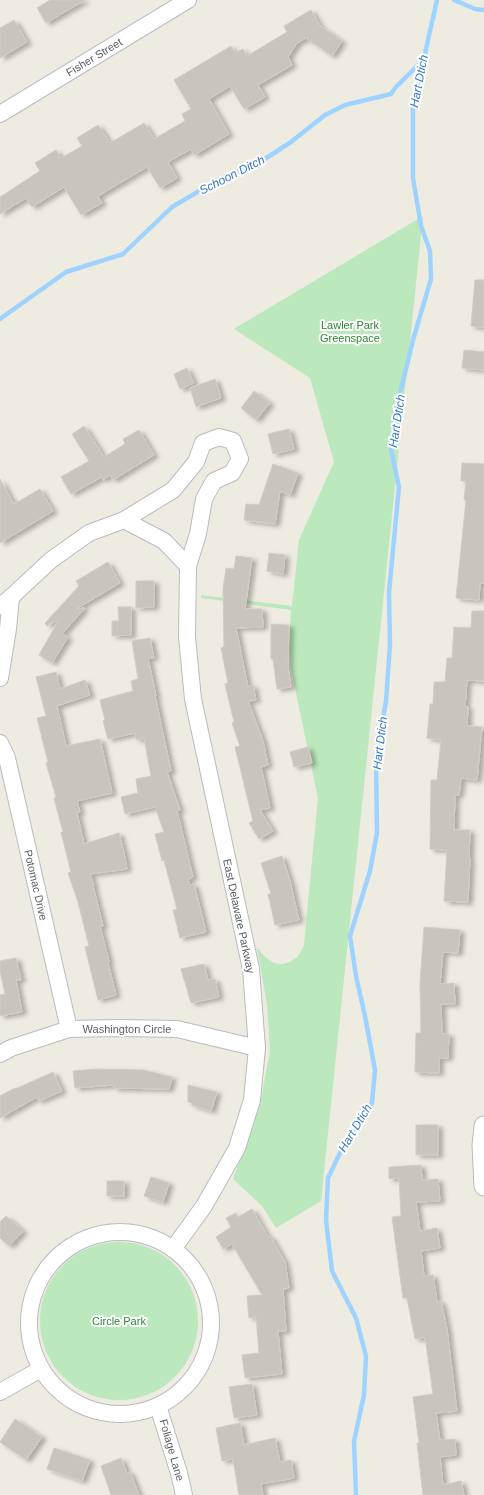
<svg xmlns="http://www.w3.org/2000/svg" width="484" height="1495" font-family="Arial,sans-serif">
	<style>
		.green { fill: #bbe8bc }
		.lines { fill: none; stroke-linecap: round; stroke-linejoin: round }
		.stream { stroke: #9fd3ff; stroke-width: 4.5 }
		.building { fill: #c9c5be; stroke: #d3cdbf; filter: url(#shadow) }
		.minor-casing { stroke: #b9bbc1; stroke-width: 18 }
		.tertiary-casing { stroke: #b9bbc1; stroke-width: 21 }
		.minor { stroke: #fff; stroke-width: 16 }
		.tertiary { stroke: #fff; stroke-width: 19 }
		.labels { text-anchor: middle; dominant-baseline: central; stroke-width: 4; stroke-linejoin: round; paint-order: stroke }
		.street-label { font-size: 11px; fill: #595d63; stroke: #fff }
		.park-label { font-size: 11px; fill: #2e8634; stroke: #fff }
		.water-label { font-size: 12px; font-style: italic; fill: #3778c2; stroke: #fff }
	</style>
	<defs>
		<filter id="shadow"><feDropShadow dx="4.5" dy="2.5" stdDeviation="2" flood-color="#0004"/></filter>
	</defs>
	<rect width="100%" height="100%" fill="#eeebe1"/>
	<!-- green -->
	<g class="green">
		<path d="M423 216 321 1201 276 1228 262 1206 233 1179 260 1105 270 1051 267 1004 257 947C267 961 279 971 296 958 299 956 302 949 304 945L318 798 291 669 289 642 291 610 201 598V595L292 606 299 540 334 462 310 378 234 329Z"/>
		<circle cx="119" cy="1321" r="79"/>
	</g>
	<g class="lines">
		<!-- stream -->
		<g class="stream">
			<polyline points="454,0 475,9 484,10"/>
			<polyline points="0,319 66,272 123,254 172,207 218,180 257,164 291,142 325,115 345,105 391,94 396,87 423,60"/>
			<polyline points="356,1495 354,1441 364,1395 366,1356 356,1318 332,1271 326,1220 328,1178 341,1151 372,1103 375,1070 365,1016 356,976 350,936 370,871 377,833 376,757 386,701 390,645 389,592 399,487 391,450 396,410 413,340 431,279 430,251 421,226 413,178 413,107 437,0"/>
		</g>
	</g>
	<!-- building -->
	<g class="building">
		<polygon points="50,0 85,0 46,23 37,8"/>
		<polygon points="311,10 320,26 342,41 332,56 306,38 297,43 288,57 292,65 258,85 265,97 244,109 230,86 209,99 229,134 194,155 191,149 168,162 177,178 160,188 147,167 98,196 102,203 81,215 64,187 32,207 26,198 0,214 0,197 40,171 35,163 56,150 61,158 82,146 77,138 98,125 110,143 144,123 154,139 185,121 182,114 191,109 174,80 231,46 235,53 243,49 247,56 287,32 284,26"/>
		<polygon points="14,20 27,42 0,58 0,28"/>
		<polygon points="475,280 484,280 484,327 471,326"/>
		<polygon points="464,350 484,352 484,370 462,368"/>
		<polygon points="187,368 194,383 180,389 174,374"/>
		<polygon points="215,379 221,398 196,407 190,388"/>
		<polygon points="254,391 270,403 256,420 241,408"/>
		<polygon points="84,426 104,457 125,444 123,439 139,430 154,455 113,480 110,475 103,480 102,477 71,494 61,477 89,461 72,434"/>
		<polygon points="289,429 294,449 273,454 268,434"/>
		<polygon points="462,463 484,464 484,583 480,583 479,600 456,598 466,500 464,500 466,481 461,481"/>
		<polygon points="273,464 298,473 290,495 280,491 275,524 244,520 246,504 259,505"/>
		<polygon points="0,479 14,504 40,489 53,511 0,543"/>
		<polygon points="269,553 285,555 283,574 267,571"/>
		<polygon points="236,556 252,558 245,609 262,609 263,627 236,628 248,687 253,685 256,700 248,701 263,741 268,765 261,767 270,808 260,810 273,831 259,839 249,823 253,821 235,747 240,746 232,723 234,722 225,684 228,683 221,648 224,647 223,589 226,568 234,569"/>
		<polygon points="108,562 120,583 76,609 85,608 62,634 68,637 52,663 39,655 57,623 54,621 47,626 45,623 79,586 76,581"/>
		<polygon points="136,581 154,581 154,607 136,608"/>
		<polygon points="118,607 131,607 131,635 112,636 112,621 119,621"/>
		<polygon points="472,611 484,611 484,681 467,680 465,707 468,707 467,726 482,727 477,780 461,778 459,795 455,795 454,830 470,830 469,858 470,858 468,902 444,901 447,850 430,849 431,780 437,780 441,740 427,738 430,704 433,704 434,682 445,682 447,658 452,658 454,627 471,628"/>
		<polygon points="271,624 289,625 288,667 291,687 277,689 273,659 271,659"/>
		<polygon points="150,638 154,658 148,658 156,696 155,696 171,771 167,772 180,810 177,811 193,877 188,880 190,885 194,884 206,932 180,938 173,910 177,909 164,860 162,861 155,834 164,832 155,807 125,814 121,797 138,793 136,779 151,776 144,738 136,740 135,733 108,739 103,721 105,720 100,700 133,691 131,681 138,679 132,641"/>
		<polygon points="56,672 60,689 85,680 90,695 57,706 66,746 100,739 112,793 77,801 80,812 77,813 84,844 119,833 124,853 127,869 90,874 94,886 93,886 103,926 100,926 109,962 108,963 116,995 98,1000 85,947 89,946 78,902 68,873 71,872 61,832 63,832 54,798 56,797 46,763 48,762 37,718 46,716 36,677"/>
		<polygon points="308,747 312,763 294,767 290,752"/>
		<polygon points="282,856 290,881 299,920 275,925 268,894 271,894 261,863"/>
		<polygon points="424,927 460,930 458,953 443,952 440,984 454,983 455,1004 441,1004 442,1034 449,1034 448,1058 439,1058 439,1073 415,1072 416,1033 421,1033 420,983"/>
		<polygon points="16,958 21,980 16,980 22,1012 0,1016 0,995 5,994 0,971 0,961"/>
		<polygon points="204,964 208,980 215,979 219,997 191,1003 181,969"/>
		<polygon points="96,1069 143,1070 172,1077 169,1089 114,1088 114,1085 75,1088 73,1071"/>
		<polygon points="53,1072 62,1091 39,1101 37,1097 0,1118 0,1096 15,1088 15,1089"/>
		<polygon points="188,1085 217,1092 211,1111 192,1105 192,1103 188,1102"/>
		<rect x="416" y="1125" width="22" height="30"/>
		<polygon points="421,1165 422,1180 438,1179 440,1201 416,1202 420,1231 437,1228 440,1248 421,1251 424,1276 433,1275 437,1302 441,1301 447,1329 457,1411 436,1413 440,1440 455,1439 456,1455 440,1457 443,1485 461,1481 464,1495 423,1495 417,1443 419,1443 413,1397 433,1394 425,1337 415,1339 407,1298 403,1298 392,1217 401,1216 399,1178 389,1179 389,1167"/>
		<polygon points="151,1177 169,1183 163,1202 144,1196"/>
		<rect x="107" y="1181" width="17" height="15"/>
		<polygon points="252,1209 268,1237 270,1236 285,1262 289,1288 283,1289 286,1331 278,1331 282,1374 245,1378 242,1355 259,1353 256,1317 249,1318 247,1296 262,1295 232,1244 223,1249 216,1237 231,1227 226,1218 236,1213 238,1217"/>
		<polygon points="6,1216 23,1231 9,1246 0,1238 0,1222"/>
		<polygon points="252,1384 257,1415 234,1418 229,1387"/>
		<polygon points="15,1419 42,1437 26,1460 0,1442"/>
		<polygon points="240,1423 244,1445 275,1438 280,1462 291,1460 294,1478 261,1484 263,1495 239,1495 233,1459 222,1461 216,1428"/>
		<polygon points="54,1448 90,1460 82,1481 47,1469"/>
		<polygon points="121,1458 127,1473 130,1472 139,1495 111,1495 101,1466"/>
	</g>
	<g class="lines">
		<!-- minor casing -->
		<g class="minor-casing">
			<g id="minor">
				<polyline points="0,114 188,0"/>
				<polyline points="124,520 164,541 188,566"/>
				<polyline points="0,606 8,600 51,560 89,533 124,520 173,490 196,462 203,443 219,437 233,441 240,459 232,473 214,481 204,499 198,534 188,566 187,637 193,699 251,969 257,1048 252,1100 237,1148 204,1206 173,1249"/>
				<polyline points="0,678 8,629 11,597"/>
				<polyline points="0,743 7,758 69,1029"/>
				<polyline points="0,1054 11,1048 69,1029 119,1028 177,1029 257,1048"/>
				<circle cx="120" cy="1323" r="91"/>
				<polyline points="0,1392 41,1369"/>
				<polyline points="158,1406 179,1473 184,1495"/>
			</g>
		</g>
		<!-- tertiary casing -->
		<g class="tertiary-casing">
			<polyline id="tertiary" points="484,1126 482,1145 484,1186"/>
		</g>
		<!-- minor -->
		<use href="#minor" class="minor"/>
		<!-- tertiary -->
		<use href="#tertiary" class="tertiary"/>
	</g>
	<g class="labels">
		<!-- street labels -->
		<g class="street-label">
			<text transform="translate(94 57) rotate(-31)">Fisher Street</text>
			<text transform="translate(36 885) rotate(77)">Potomac Drive</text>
			<text transform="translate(239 916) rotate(78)">East Delaware Parkway</text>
			<text x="127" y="1029">Washington Circle</text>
			<text transform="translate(172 1450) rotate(74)">Foliage Lane</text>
		</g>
		<!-- park labels -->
		<g class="park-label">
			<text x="350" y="325">Lawler Park<tspan x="350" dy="13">Greenspace</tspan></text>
			<text x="119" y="1321">Circle Park</text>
		</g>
		<!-- water labels -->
		<g class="water-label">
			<text transform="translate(419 81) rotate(-79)">Hart Dtich</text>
			<text transform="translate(232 175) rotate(-27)">Schoon Ditch</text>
			<text transform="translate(397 421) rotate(-81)">Hart Dtich</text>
			<text transform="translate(380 743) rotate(-83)">Hart Dtich</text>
			<text transform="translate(355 1128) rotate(-59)">Hart Dtich</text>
		</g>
	</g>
</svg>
